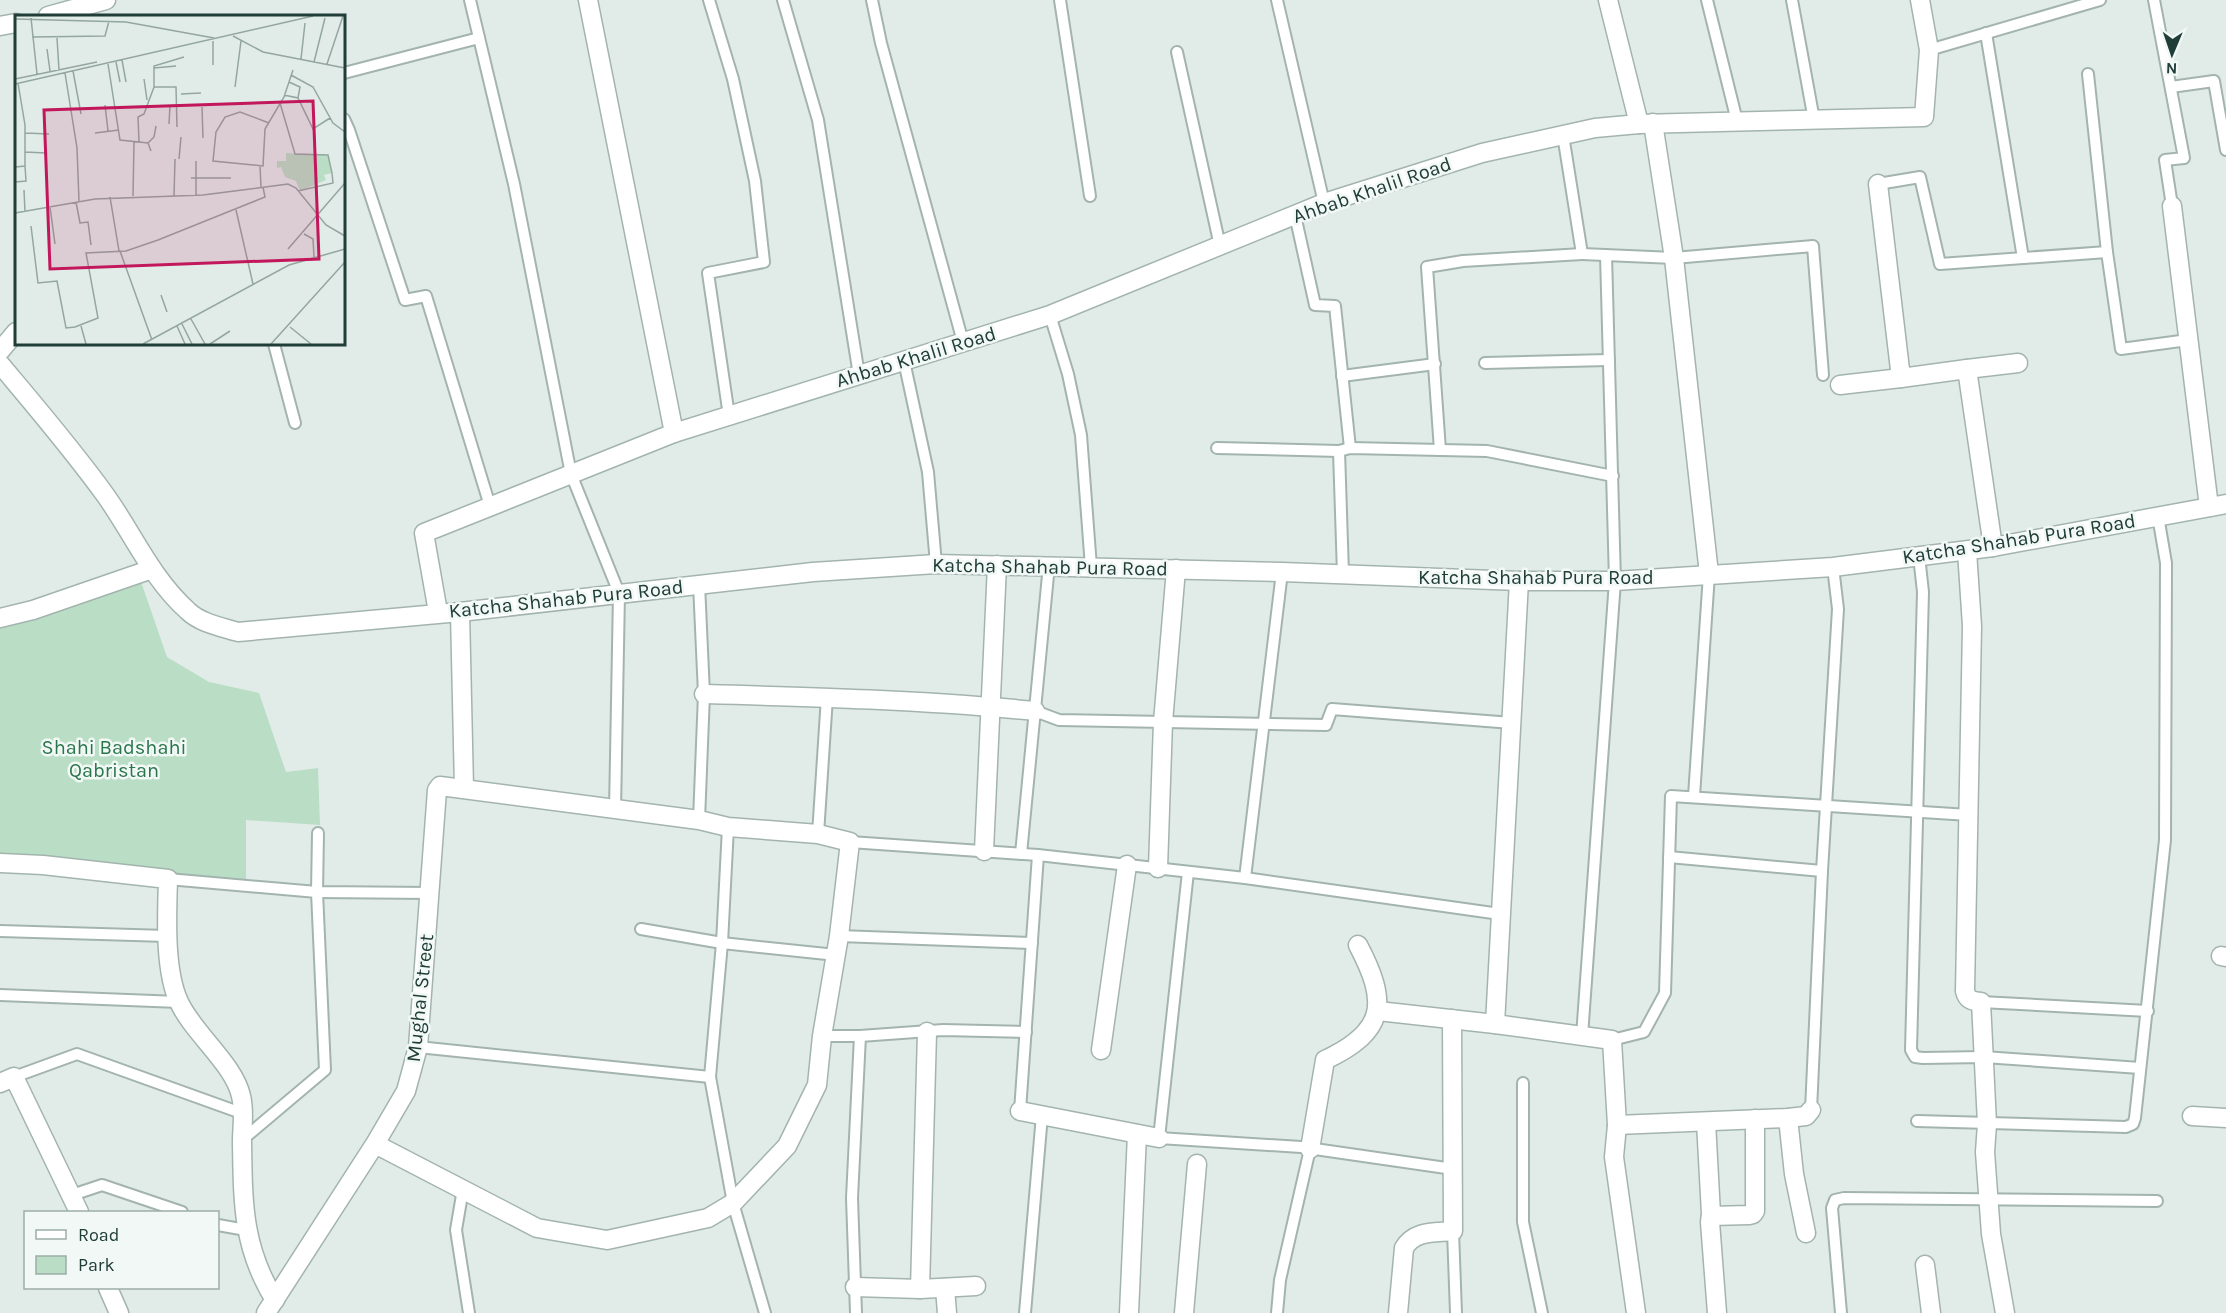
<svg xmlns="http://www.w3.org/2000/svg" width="2226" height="1313" font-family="Karla,sans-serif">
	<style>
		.green { fill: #b9dec5 }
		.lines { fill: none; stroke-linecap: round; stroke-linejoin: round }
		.service-casing { stroke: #a3b4af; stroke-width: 14 }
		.minor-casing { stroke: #a3b4af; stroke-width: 21 }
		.tertiary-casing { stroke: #a3b4af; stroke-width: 21 }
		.service { stroke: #fff; stroke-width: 10 }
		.minor { stroke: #fff; stroke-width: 18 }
		.tertiary { stroke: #fff; stroke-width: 18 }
		.labels { text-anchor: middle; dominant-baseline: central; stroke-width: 5; stroke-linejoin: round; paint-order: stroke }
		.street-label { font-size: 20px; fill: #203d37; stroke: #f1f8f5 }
		.park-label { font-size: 20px; fill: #29764c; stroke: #f1f8f5 }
		.inset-road { fill: none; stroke: #94a6a1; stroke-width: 1.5 }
		.view { fill: #c2185b; fill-opacity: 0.15; stroke: #c2185b; stroke-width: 3 }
		.inset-edge { fill: none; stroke: #203d37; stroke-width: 3 }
	</style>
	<rect width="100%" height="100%" fill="#e1ece8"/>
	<!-- green -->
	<polygon class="green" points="138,573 167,657 209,682 259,693 286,772 318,768 320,825 246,820 246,886 0,863 0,623"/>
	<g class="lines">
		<!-- service casing -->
		<g class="service-casing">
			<g id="service">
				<polyline points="470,0 514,184 571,474 619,593 615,811"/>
				<polyline points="709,0 733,79 755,181 764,262 708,273 729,416"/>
				<polyline points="783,0 818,120 859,375"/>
				<polyline points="872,0 881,43 963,342"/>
				<polyline points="1060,0 1090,196"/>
				<polyline points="1277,0 1324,203"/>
				<polyline points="1707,0 1737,121"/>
				<polyline points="1792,0 1814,120"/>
				<polyline points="2154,0 2184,158 2165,160 2172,206"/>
				<polyline points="1986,33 2023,258"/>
				<polyline points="1929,50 2100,0"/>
				<polyline points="1177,52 1220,246"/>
				<polyline points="344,73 479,38"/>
				<polyline points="2088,74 2107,252 2121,349 2188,340"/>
				<polyline points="2171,87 2214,81 2226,150"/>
				<polyline points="344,119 349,130 405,300 426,296 490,506"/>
				<polyline points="1563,135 1582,254 1674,258 1813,246 1823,375"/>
				<polyline points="1878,184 1920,177 1940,264 2107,252"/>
				<polyline points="1295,215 1315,305 1335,306 1350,448"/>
				<polyline points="1050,315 1068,374 1081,435 1091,567"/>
				<polyline points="274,344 295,423"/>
				<polyline points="904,361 928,472 936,564"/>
				<polyline points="1485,363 1609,360"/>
				<polyline points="1342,376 1435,364"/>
				<polyline points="1217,448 1339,451 1350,448 1487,451 1613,476"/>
				<polyline points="1440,450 1427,267 1463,261 1582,254"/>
				<polyline points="1339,451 1343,574"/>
				<polyline points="1919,556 1923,592 1911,1050 1915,1057 1923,1058 1984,1057 2140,1068"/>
				<polyline points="699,584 704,694 699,820"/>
				<polyline points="1035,711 1059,720 1326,725 1332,709 1512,723"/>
				<polyline points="1694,796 1709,574"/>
				<polyline points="728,827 722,943 710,1077 733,1203 765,1313"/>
				<polyline points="818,834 827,697"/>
				<polyline points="850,842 1038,855 1245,878 1500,914"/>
				<polyline points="1021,854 1049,565"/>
				<polyline points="1669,857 1822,871"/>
				<polyline points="1188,872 1159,1138 1301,1147 1453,1169"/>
				<polyline points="1245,878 1282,572"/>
				<polyline points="168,879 317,892 430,893"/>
				<polyline points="641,929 722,943 836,955"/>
				<polyline points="0,931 167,936"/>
				<polyline points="839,936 1032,943"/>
				<polyline points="0,995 179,1002"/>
				<polyline points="1981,1002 2148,1011"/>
				<polyline points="822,1036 860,1036 943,1030 1026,1032"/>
				<polyline points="1582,1036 1615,581 1606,255"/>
				<polyline points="1612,1040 1644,1032 1665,993 1671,796 1969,815"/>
				<polyline points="418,1047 710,1077"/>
				<polyline points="14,1077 77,1054 244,1114"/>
				<polyline points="1523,1083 1523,1222 1542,1313"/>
				<polyline points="1811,1110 1822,871 1838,609 1833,567"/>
				<polyline points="1020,1111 1038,855"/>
				<polyline points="1917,1121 2126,1127 2133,1124 2135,1118 2165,840 2166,563 2158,516"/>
				<polyline points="242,1140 325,1070 317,892 318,833"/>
				<polyline points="463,1189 456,1230 469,1313"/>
				<polyline points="72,1195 102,1185 182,1212"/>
				<polyline points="218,1225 246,1230"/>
				<polyline points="1453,1231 1456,1313"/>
				<polyline points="856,1313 852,1198 860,1036"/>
				<polyline points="1025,1313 1042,1115"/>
				<polyline points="1277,1313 1280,1280 1310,1149"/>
				<polyline points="1841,1313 1832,1208 1835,1200 1844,1198 2157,1201"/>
			</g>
		</g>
		<!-- minor casing -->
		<g class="minor-casing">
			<g id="minor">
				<polyline points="588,0 674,433"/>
				<polyline points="1608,0 1639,124"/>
				<polyline points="1653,123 1674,258 1709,574"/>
				<polyline points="1878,184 1901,378 1967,369 1993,547"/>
				<polyline points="2172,206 2209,507"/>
				<polyline points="0,351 16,332"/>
				<polyline points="1967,369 2018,363"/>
				<polyline points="1840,385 1901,378"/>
				<path d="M1967 551 1972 626 1965 991C1967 1000 1972 1001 1981 1002L1987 1124 1985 1152 1991 1234 2005 1313"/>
				<polyline points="438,612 424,533 674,433 1050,315 1324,203 1482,153 1595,128 1639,124 1924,117 1929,50 1920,0"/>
				<polyline points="460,612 464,788"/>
				<polyline points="0,618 33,610 152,569"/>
				<path d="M704 694C814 697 925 700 1035 711"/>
				<polyline points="984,851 997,565"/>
				<path d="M0 863 43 865 168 879C167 914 164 970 179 1002 193 1033 234 1064 241 1096 245 1112 242 1126 242 1142 243 1202 242 1247 275 1300"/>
				<polyline points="1158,868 1163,722 1176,569"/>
				<polyline points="2221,956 2226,957"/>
				<polyline points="1378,1011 1495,1024 1612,1040 1617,1125 1614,1157 1636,1313"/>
				<polyline points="1495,1024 1519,581"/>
				<polyline points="1101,1050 1127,865"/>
				<polyline points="0,1083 14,1077 79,1212"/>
				<polyline points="1020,1111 1159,1138"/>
				<polyline points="2192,1116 2226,1118"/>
				<polyline points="1788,1118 1794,1174 1806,1233"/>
				<polyline points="1706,1122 1711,1214 1710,1222 1717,1313"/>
				<polyline points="1617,1125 1788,1118 1806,1116 1811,1110"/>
				<path d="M1310 1149 1325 1060C1387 1031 1388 1002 1358 945"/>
				<polyline points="1711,1216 1749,1215 1753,1214 1755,1211 1755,1119"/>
				<polyline points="1925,1265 1931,1313"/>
				<polyline points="855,1287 920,1289 976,1286"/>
				<polyline points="108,1288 119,1313"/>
				<polyline points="945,1288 947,1313"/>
				<polyline points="920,1289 927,1032"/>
				<polyline points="266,1313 375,1144 406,1091 418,1047 437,790 440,786 699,820 728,827 818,834 850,842 839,936 822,1036 817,1085 787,1146 733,1203 708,1218 607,1240 537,1228 375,1144"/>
				<polyline points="1129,1313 1137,1134"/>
				<polyline points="1184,1313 1197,1164"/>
				<path d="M1398 1313 1404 1248C1415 1230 1434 1233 1453 1231L1452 1019"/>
			</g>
		</g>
		<!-- tertiary casing -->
		<g class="tertiary-casing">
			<g id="tertiary">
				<polyline points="48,16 106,0"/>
				<polyline points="0,26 16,23"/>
				<path d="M0 364C36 407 73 450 106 496 133 534 152 579 188 611 200 623 222 627 238 632L460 612 813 572 936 564 1282 572 1519 581H1615L1833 567 1993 547 2226 504"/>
			</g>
		</g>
		<!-- service -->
		<use href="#service" class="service"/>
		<!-- minor -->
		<use href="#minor" class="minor"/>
		<!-- tertiary -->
		<use href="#tertiary" class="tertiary"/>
	</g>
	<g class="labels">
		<!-- street labels -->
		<g class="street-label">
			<text transform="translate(1372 190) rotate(-19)">Ahbab Khalil Road</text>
			<text transform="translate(916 357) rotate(-17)">Ahbab Khalil Road</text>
			<text transform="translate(2019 539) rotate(-9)">Katcha Shahab Pura Road</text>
			<text transform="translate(1050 567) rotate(1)">Katcha Shahab Pura Road</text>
			<text x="1536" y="577">Katcha Shahab Pura Road</text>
			<text transform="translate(566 599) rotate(-6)">Katcha Shahab Pura Road</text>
			<text transform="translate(420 998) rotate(-84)">Mughal Street</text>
		</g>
		<!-- park labels -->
		<g class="park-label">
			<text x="114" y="747">Shahi Badshahi<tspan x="114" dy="23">Qabristan</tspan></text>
		</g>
	</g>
	<!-- overview -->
	<g transform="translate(15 15)">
		<rect width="330" height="330" fill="#e1ece8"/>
		<path d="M271 138 313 140 317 158 309 160 311 165 285 176 281 166 270 162 266 152 262 153V146H271Z" fill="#b9dec5"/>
		<path class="inset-road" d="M16 3 22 59M0 4 111 7 199 23M218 21 248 37 330 53M17 22 90 21 94 6M42 23 44 55M32 34 35 56M286 44 290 8M107 45 111 67M101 47 105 67M299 47 310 3M93 49 105 125 133 128M312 49 328 1M198 50V26M139 53 161 51M58 56 66 99M50 58 62 133 64 186M276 60 298 72 318 108 330 117M0 64 82 47M129 64 132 85M274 67 285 72 283 83M0 69 298 1M139 72H161L162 112M220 72 226 26M166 79 186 78M269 80 283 83 298 114 315 103M265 88 280 139 313 140 317 158 318 168 283 176M90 90 93 116M187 92 188 123M254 108 225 97 210 102 201 117 198 146 248 151 250 114 269 82 278 55M154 109 155 90M10 118 34 119M80 118 104 115M124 127 123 102 129 99 139 72V51L169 42M136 136 133 128 139 122 141 111M10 137 31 138M164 144 166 122M245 151 246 172M0 152 10 151V110L3 68M176 163H216M0 167 11 166 10 151M9 175 10 197M181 180V146M118 181 119 127M159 181 160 144M95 182 104 236M61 187 65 208 73 207 76 230M35 192 40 229M221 195 238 269M0 198 80 184 188 180 273 169 281 173 311 210 330 221M16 211 23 268 42 266 51 313 60 312 83 303 71 238 111 236 143 225 250 182 248 172M289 219 298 224 299 242M273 234 330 168M105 236 137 325M146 280 152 297M176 304 190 329M167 309 177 329M66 311 71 329M162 311 170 329M275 312 296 329M128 329 274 250 330 234M195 329 215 316M256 329 330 247"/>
		<path class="view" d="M298 86 304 244 35 254 29 95Z"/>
		<rect width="330" height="330" class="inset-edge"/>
	</g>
	<!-- legend -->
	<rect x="24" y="1211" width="195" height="78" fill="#f1f8f5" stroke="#9dada9" stroke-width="1.5"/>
	<rect x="36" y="1230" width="30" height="9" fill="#ffffff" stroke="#9dada9" stroke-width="1.5"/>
	<text x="78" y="1241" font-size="18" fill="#203d37">Road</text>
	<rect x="36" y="1256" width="30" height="18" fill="#b9dec5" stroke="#9dada9" stroke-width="1.5"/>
	<text x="78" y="1271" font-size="18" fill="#203d37">Park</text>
	<!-- north arrow -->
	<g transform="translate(2172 54) rotate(182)" stroke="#f1f8f5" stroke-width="4.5" paint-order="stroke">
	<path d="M0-4.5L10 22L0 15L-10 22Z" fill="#203d37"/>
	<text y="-9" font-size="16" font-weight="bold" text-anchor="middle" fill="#203d37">N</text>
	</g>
</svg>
